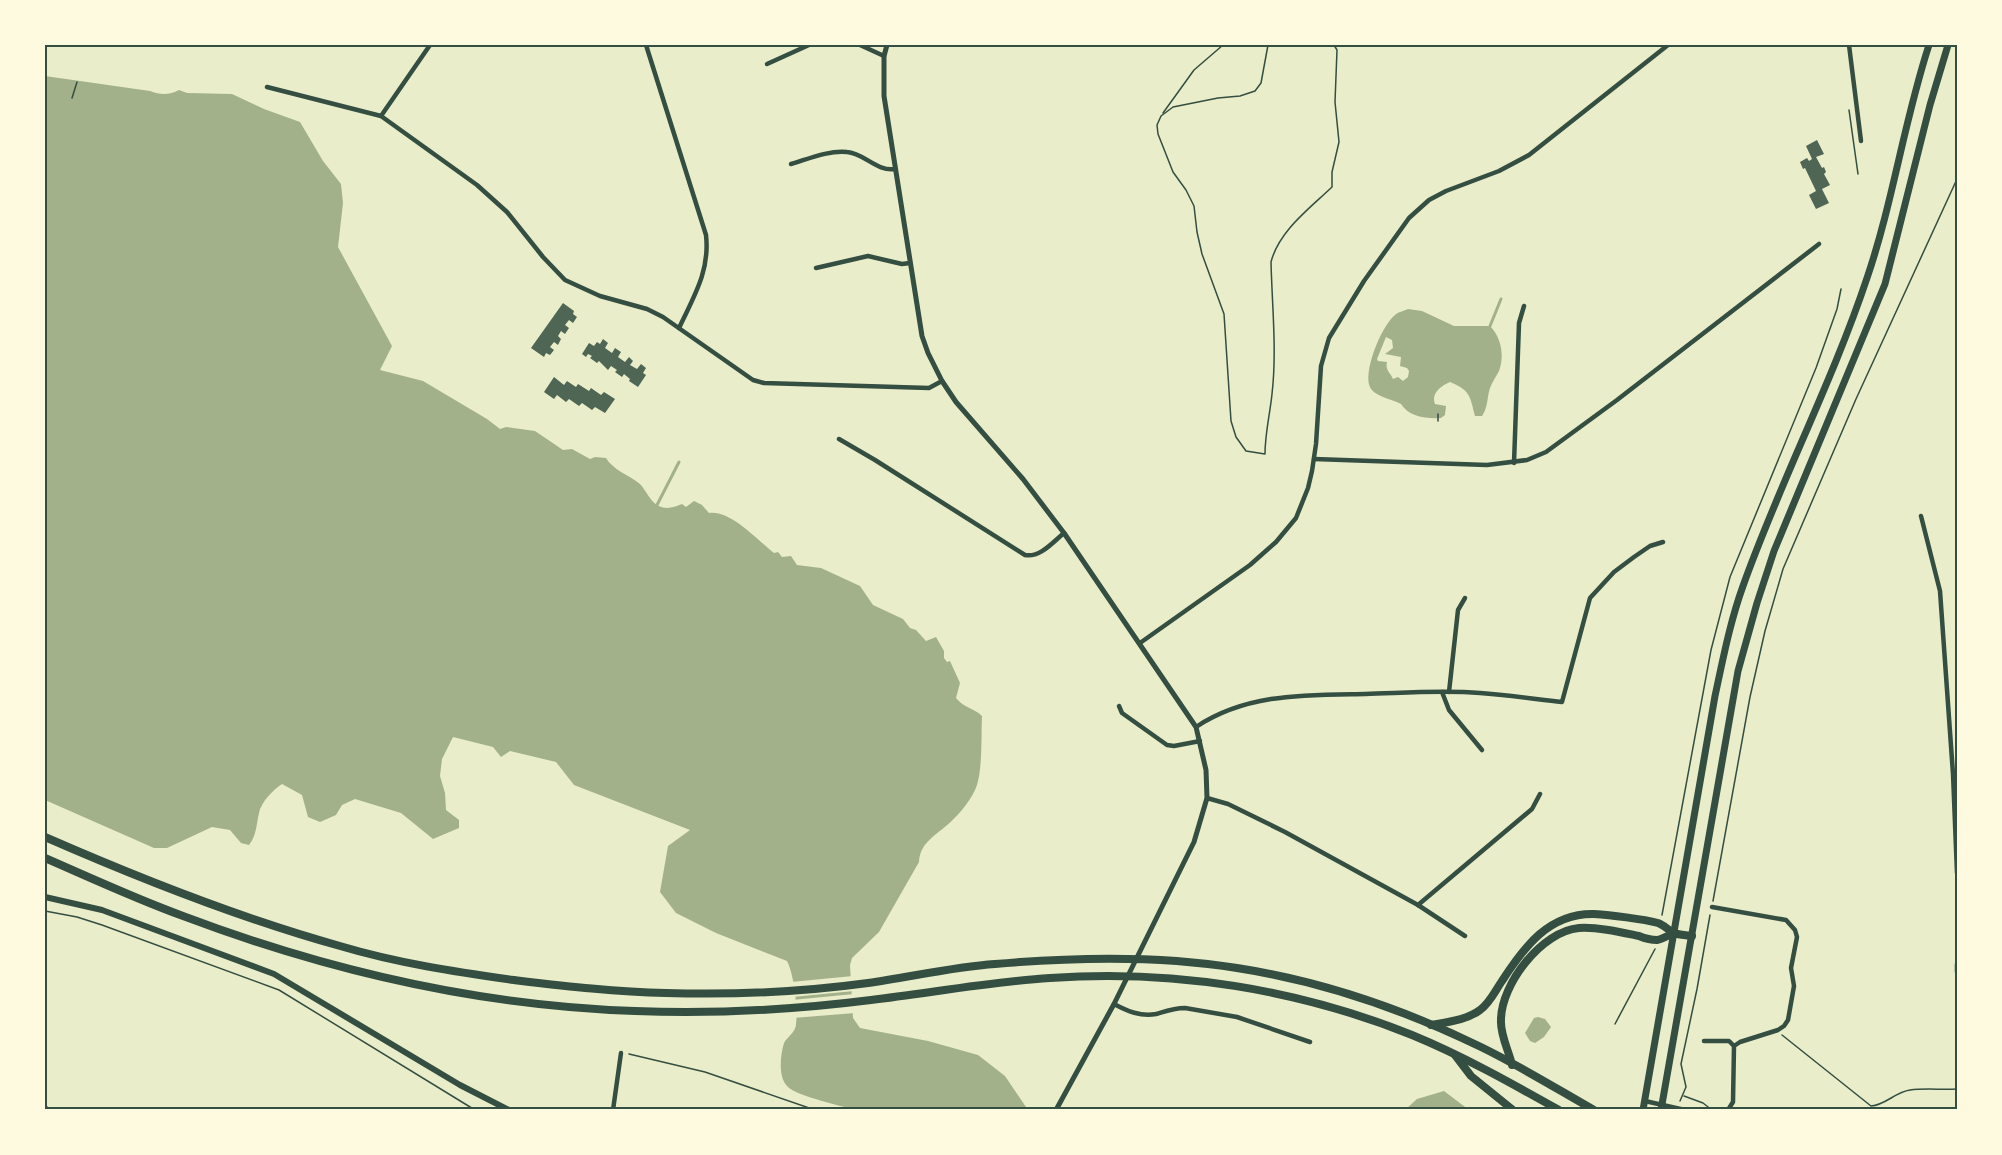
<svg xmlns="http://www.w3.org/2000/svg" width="2002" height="1155" font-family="'Zilla Slab',serif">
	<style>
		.water { fill: #a3b18a; fill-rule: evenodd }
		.pier { fill: #e9edc9 }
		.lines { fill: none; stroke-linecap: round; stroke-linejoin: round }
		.stream { stroke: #a3b18a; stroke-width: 3 }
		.building { fill: #4f6655 }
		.path { stroke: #344e41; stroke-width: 1.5 }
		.minor { stroke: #344e41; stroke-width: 4.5 }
		.tertiary { stroke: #344e41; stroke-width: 5 }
		.secondary { stroke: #344e41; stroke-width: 6 }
		.primary { stroke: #344e41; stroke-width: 7 }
		.trunk { stroke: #344e41; stroke-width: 8 }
		.neatline { fill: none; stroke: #344e41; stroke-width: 2 }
	</style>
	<rect width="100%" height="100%" fill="#e9edc9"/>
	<!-- water -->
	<g class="water">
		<path d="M45 76 150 91C160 95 170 95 179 90L187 93 232 94 264 109 300 122 323 161 341 184 343 203 338 247 392 346 380 370 423 381 487 419 500 429 506 427 535 431 563 450 572 449 590 459 595 457 606 458C613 470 629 475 640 484 646 490 650 502 659 506 667 510 674 507 682 504L686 507 694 501 702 505 709 513C731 510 757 540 774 553L778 552 782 557 791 556 797 565 821 568 860 586 873 605 903 619 910 628 916 630 926 641 936 637 944 651V658L947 662 950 661 960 683 956 698C964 708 974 708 982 716 981 735 983 774 975 790 969 803 956 818 946 826 933 837 920 844 919 862L879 932 852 958 850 965 853 1018 860 1028 928 1041 978 1055 1005 1076 1026 1107 1034 1110H858C844 1107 797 1096 788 1087 778 1078 780 1056 784 1043 787 1037 796 1032 796 1024 798 1009 794 974 787 961L716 933 676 913 660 892 668 846 690 830 574 785 556 762 510 751 501 757 493 747 453 737 442 759 440 776 445 793 446 810 459 820V828L433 839 401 813 355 799 342 805 336 815 320 822 308 817 302 795 282 784C273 790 261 802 259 813 256 826 257 834 249 845L241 843 230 830 212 827 167 848H154L45 800Z"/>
		<path d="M1408 309 1422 311 1454 326H1490C1501 337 1505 356 1499 371 1496 377 1492 382 1490 388 1487 397 1488 408 1482 416H1475C1470 396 1470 390 1450 382 1441 386 1431 393 1435 404L1446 406 1445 415 1441 418C1427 419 1409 417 1401 404 1392 399 1377 397 1371 389 1361 374 1382 325 1395 315 1398 312 1404 311 1408 309ZM1386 337 1392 340 1393 348 1385 354 1401 357 1400 366 1407 368 1409 371 1408 377 1403 381 1398 377 1393 379C1390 372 1385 370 1387 362L1378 361 1377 359Z"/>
		<polygon points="1538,1017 1545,1019 1551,1027 1544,1037 1535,1043 1530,1041 1525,1033 1534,1018"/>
		<polygon points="1444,1091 1469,1110 1405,1110 1417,1099"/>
	</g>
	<!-- pier -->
	<g class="pier">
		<polygon points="853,976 854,991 792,997 791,982"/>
		<polygon points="854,994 855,1013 793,1018 792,1000"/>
	</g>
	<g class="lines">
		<!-- stream -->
		<g class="stream">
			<polyline points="1490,326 1501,299"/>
			<polyline points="657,505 679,462"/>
		</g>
	</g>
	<!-- building -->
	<g class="building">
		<polygon points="1817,140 1824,154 1816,157 1822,168 1824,167 1826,172 1824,174 1830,185 1822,189 1829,203 1816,209 1809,195 1816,191 1805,168 1803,169 1800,162 1807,158 1809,161 1812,159 1806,146"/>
		<polygon points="563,303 574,311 573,314 577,317 573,323 569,320 565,325 569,328 565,334 561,331 558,336 561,339 558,345 554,342 550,347 554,350 550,355 546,353 544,357 531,348"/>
		<polygon points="603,339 608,343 605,348 612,353 615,348 621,352 618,357 625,362 629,357 633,361 630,365 637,369 641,364 646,368 643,373 646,375 638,387 629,381 630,379 624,374 622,377 615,372 617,370 611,366 608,370 599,361 597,363 590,358 592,356 588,354 586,357 582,354 589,343 594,346 597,342 600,344"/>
		<polygon points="554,377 564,385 567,381 576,387 578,384 589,391 591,388 601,395 604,392 615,399 605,413 595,407 592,410 582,403 579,406 569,399 566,402 557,395 554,399 544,392"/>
	</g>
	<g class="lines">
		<!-- path -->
		<g class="path">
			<path d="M1268 45 1261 83 1255 91 1240 96 1218 98 1173 107 1161 116 1157 125 1158 134 1173 172 1186 190 1194 206 1197 232 1202 254 1224 314 1231 421 1236 437 1246 451 1265 454C1265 433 1270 414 1272 394 1277 351 1272 305 1271 262 1279 231 1309 209 1332 187V172L1339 142 1335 102 1337 50 1334 45"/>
			<polyline points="72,98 77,82"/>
			<polyline points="1849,110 1858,174"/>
			<polyline points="1163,113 1194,70 1223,45"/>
			<polyline points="1438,414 1438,421"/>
			<polyline points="1713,901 1750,697 1765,631 1783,569 1856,399 1957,179"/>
			<polyline points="45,911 77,917 102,925 279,990 475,1110"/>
			<polyline points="1662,915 1711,650 1730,577 1816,368 1837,309 1841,289"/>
			<polyline points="1615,1024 1655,949"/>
			<path d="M1782 1035 1871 1106C1886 1105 1895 1092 1910 1090 1925 1088 1942 1090 1957 1089"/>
			<polyline points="629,1054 705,1072 815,1110"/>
			<polyline points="1684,1096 1703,1103 1712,1110"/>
			<polyline points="1680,1101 1686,1087 1681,1064 1697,989 1710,915"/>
			<polyline points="45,1105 50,1110"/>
		</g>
		<!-- minor -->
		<g class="minor">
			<path d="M646 45 706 235C710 271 694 296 679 328"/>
			<polyline points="860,45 884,56"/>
			<polyline points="1849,45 1861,141"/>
			<polyline points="767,64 809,45"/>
			<polyline points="267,87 381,116 477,185 507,212 543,257 565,280 600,296 647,309 663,317 753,380 764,383 929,388 942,381"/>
			<polyline points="381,116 430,45"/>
			<path d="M791 164C808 159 829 150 847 152 864 153 877 172 895 169"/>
			<polyline points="816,268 868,256 902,264 910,263"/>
			<path d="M839 439 875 460 1025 555C1040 558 1053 542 1064 533"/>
			<polyline points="1314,459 1487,465 1527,460 1546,452 1617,400 1819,244"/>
			<polyline points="1514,463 1519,323 1524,306"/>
			<polyline points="1921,516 1940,591 1953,774 1957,873"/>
			<polyline points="1140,643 1250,565 1276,542 1296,518 1308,488 1312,471 1316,444 1321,366 1329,338 1364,281 1409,218 1429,200 1446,191 1499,171 1529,155 1668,45"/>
			<polyline points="1442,692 1449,710 1482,750"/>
			<polyline points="1449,692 1458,610 1465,598"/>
			<polyline points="1119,706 1122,713 1167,745 1174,746 1200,741"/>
			<path d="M1196 727C1247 693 1306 695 1365 694 1403 693 1441 690 1480 693 1507 695 1535 699 1562 702L1590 598 1614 572 1634 557 1650 546 1663 542"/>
			<polyline points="1207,798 1228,804 1285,832 1418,905 1465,936"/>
			<polyline points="1418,905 1532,809 1540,794"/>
			<polyline points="1712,907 1786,920 1795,930 1797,937 1791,968 1794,986 1788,1020 1784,1026 1778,1030 1740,1042 1734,1046 1733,1102 1728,1110"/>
			<polyline points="1957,964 1957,972"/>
			<path d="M1114 1004C1127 1011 1141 1017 1156 1014 1166 1011 1174 1008 1185 1008L1237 1017 1310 1042"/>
			<polyline points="1704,1041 1729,1041 1734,1046"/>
			<polyline points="1645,1101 1685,1110"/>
			<polyline points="613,1110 621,1053"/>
		</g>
		<!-- tertiary -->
		<polyline class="tertiary" points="887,45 884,56 884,96 922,336 928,353 942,381 956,402 1023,479 1064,533 1196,727 1206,770 1207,798 1194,842 1114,1004 1056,1110"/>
		<!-- secondary -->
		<polyline class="secondary" points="45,897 102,910 274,974 460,1085 509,1110"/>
		<!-- primary -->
		<g class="primary">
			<path d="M1643 1110 1715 696C1723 659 1730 622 1743 586 1780 482 1832 383 1867 278 1893 202 1904 121 1929 45"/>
			<polyline points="1661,1110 1738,671 1757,603 1774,551 1885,284 1930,105 1948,45"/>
		</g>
		<!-- trunk -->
		<g class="trunk">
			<path d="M45 837C141 879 239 918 340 946 397 963 456 972 514 980 565 986 615 992 666 993 733 995 802 992 868 983 910 977 953 967 995 964 1075 957 1158 955 1237 968 1321 981 1405 1010 1481 1047 1520 1066 1557 1089 1594 1110"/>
			<path d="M45 858C91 878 136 899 183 916 326 970 481 1006 635 1011 714 1014 792 1010 871 1000 930 993 990 982 1050 978 1173 969 1298 989 1412 1035 1463 1056 1511 1083 1559 1110"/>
			<path d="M1431 1025C1447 1022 1467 1020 1480 1010 1490 1003 1495 991 1502 981 1524 947 1549 913 1594 914 1610 915 1643 919 1658 923 1664 925 1668 930 1674 933 1679 935 1686 935 1692 936"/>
			<polyline points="1455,1055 1471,1076 1513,1110"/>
			<path d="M1512 1065C1509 1051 1500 1035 1501 1020 1501 984 1542 931 1579 928 1599 927 1620 932 1639 936 1644 938 1652 940 1657 940 1663 939 1669 935 1674 933"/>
		</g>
	</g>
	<!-- border -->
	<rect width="2002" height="1155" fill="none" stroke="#fefae0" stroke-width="93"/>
	<rect x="46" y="46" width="1910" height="1062" class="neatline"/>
</svg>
